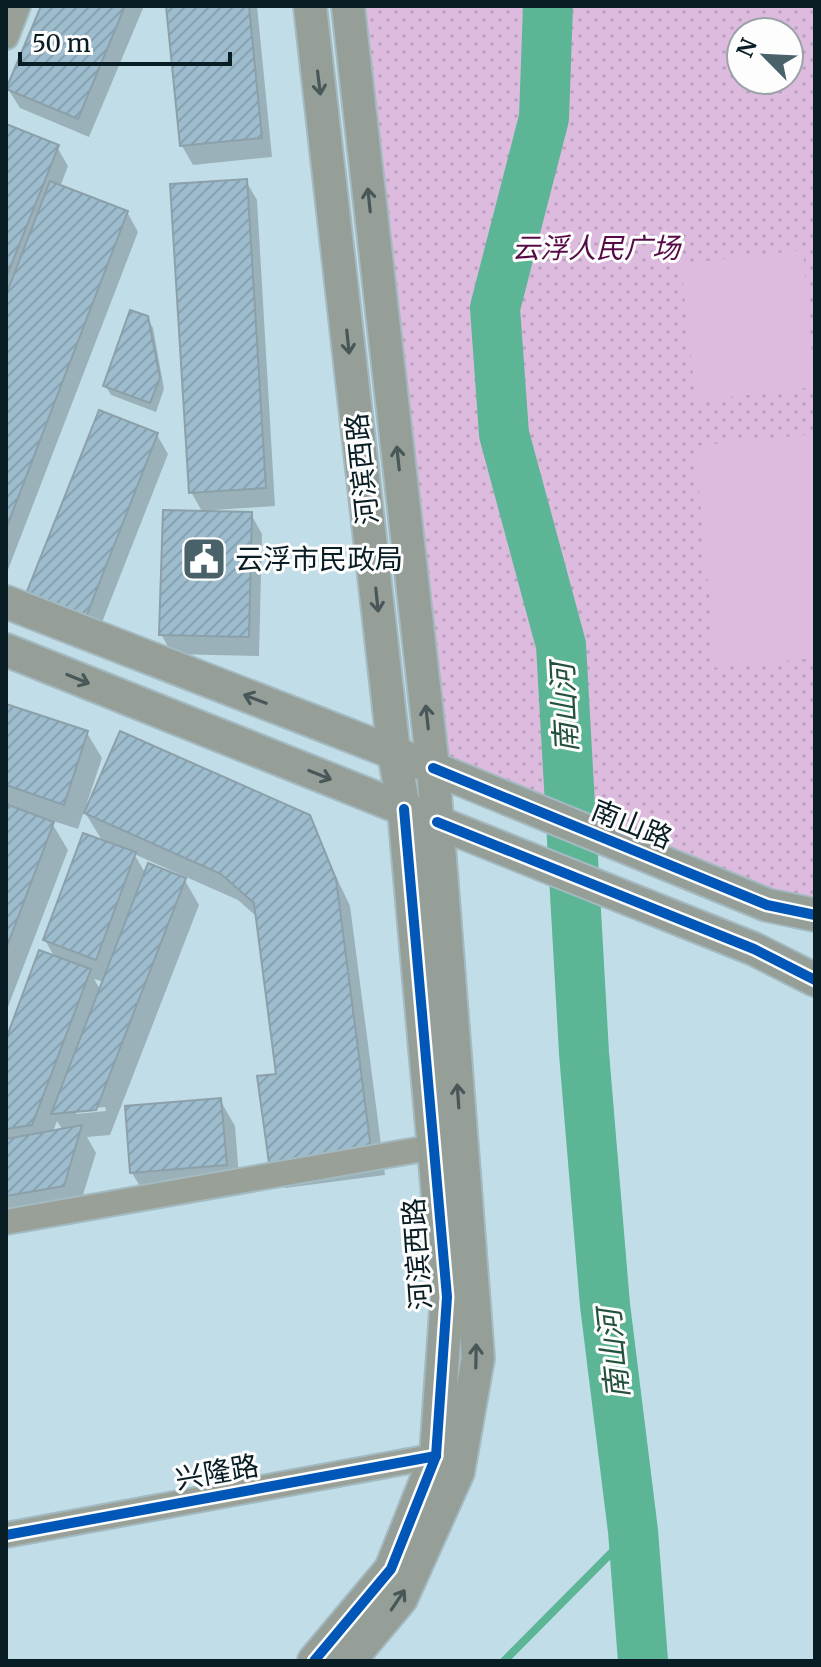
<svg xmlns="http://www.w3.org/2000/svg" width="821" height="1667" font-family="Merriweather,'Noto Sans SC',serif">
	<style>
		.grass { fill: url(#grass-dots); fill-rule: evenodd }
		.garden { fill: #dcbbdf }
		.shadow { fill: #0003; fill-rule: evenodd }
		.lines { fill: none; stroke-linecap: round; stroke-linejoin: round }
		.stream { stroke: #5cb595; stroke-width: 8 }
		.river { stroke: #5cb595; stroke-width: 50 }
		.building { fill: url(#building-hatch); stroke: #8ca0aa; stroke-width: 2 }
		.street-casing { stroke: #a3bac1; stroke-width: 28 }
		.secondary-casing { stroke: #a3bac1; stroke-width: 36 }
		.street { stroke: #99a098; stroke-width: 24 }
		.secondary { stroke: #969e98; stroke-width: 32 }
		.cycleway-casing { stroke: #fdfdfd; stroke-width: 15 }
		.cycleway { stroke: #0057b8; stroke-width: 10 }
		.oneway { stroke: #485758 }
		.labels { text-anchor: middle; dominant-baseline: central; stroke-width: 6; stroke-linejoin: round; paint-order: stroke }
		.park-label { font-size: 28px; font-style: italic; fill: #570945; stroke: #fdfdfd }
		.street-label { font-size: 28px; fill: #081d24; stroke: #fdfdfd }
		.poi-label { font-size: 28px; fill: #081d24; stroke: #fdfdfd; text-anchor: start }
		.water-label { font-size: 30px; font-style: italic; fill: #24513b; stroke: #fdfdfd }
	</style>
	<defs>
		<pattern id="grass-dots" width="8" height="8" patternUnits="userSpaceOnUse" patternTransform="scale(2)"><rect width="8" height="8" fill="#dcbbdf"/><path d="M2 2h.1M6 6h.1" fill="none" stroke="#bba0bf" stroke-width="1.8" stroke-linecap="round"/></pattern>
		<pattern id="building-hatch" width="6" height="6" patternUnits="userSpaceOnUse" patternTransform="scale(2)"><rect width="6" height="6" fill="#9dbccd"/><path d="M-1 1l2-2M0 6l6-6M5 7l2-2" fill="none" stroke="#86a1b0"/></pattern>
	</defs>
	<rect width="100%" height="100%" fill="#c1dee8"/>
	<!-- grass -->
	<path class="grass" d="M348 6H815V915L433 768ZM741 32H789V80H741Z"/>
	<!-- garden -->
	<g class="garden">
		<polygon points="803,250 815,387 696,401 681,264"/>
		<polygon points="815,434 815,658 716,668 695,446"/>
	</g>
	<!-- shadow -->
	<g class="shadow">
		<polygon points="43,6 144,6 89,137 20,108 8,89"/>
		<polygon points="168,6 257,6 272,157 193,165 182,146"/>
		<polygon points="6,126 57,147 68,166 60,187 127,212 138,232 6,575"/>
		<polygon points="246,181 257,200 275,506 214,510 215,514 251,514 262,534 259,656 172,654 161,634 203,513 191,492"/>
		<polygon points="147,318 153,328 164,389 156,412 111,395 105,385"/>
		<polygon points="157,435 168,454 97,635 29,594"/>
		<path d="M6 706 87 733 102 758 87 803 90 804 308 817 350 906 385 1175 285 1188 271 1163 278 1075 257 917 238 900 134 854 146 874 183 877 199 905 110 1135 87 1137 96 1153 78 1211 6 1224V1045L55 958 45 940 103 842 84 811 78 829 50 820 68 850 6 1012ZM94 979 104 982 101 991ZM105 1107 106 1111 76 1114V1110ZM57 1121 63 1131 53 1132Z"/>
		<polygon points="220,1100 235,1126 240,1190 147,1198 132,1173 127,1108"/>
	</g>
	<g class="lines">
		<!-- stream -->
		<polyline class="stream" points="504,1661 633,1531"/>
		<!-- river -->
		<polyline class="river" points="548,6 544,118 495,308 504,434 561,645 584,1053 605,1305 633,1531 643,1661"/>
	</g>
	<!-- building -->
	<g class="building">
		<polygon points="41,6 125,6 78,119 6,89"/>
		<polygon points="166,6 249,6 262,138 180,146"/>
		<polygon points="6,124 59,145 6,278"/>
		<polygon points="247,179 266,488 189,493 170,184"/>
		<polygon points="50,181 128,211 6,529 6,295"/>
		<polygon points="130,310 148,316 160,378 150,403 103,386"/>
		<polygon points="99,410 158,433 86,617 26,594"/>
		<polygon points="163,510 252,512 249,637 159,635"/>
		<polygon points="6,704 88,731 64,805 6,785"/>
		<polygon points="120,731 310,815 336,879 371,1149 269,1163 257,1076 276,1074 254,903 221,874 84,813"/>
		<polygon points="6,804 54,822 6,949"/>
		<polygon points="83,833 136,852 96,960 43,940"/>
		<polygon points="148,863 186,878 96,1110 51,1114"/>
		<polygon points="39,950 91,969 32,1125 6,1129 6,1039"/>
		<polygon points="221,1098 227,1165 130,1173 125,1106"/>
		<polygon points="82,1125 64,1186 6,1196 6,1139"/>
	</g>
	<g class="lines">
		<!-- street casing -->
		<g class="street-casing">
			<g id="street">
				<polyline points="6,37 18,6"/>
				<polyline points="6,1222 434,1147"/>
				<polyline points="6,1535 436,1456"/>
			</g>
		</g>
		<!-- secondary casing -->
		<g class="secondary-casing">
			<g id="secondary">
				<polyline points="310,6 394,753 404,809 447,1297 436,1456 391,1569 314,1661"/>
				<polyline points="348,6 433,768 478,1358 458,1472 401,1599 349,1661"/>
				<polyline points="6,602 433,768 767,905 815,915"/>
				<polyline points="6,650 754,949 815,980"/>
			</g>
		</g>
		<!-- street -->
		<use href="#street" class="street"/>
		<!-- secondary -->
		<use href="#secondary" class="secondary"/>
		<!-- cycleway casing -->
		<g class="cycleway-casing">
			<g id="cycleway">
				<polyline points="433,768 767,905 815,915"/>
				<polyline points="437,822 754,949 815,980"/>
				<polyline points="6,1535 436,1456"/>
				<polyline points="314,1661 391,1569 436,1456 447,1297 404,809"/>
			</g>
		</g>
		<!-- cycleway -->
		<use href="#cycleway" class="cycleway"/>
	</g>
	<!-- one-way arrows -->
	<defs><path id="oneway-shaft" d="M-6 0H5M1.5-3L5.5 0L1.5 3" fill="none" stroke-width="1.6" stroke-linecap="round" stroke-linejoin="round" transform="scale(2)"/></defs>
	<g class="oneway">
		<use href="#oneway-shaft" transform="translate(319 83) rotate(83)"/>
		<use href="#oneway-shaft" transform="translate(369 200) rotate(-96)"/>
		<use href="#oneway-shaft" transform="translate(348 342) rotate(84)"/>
		<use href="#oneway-shaft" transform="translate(398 458) rotate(-96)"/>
		<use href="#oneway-shaft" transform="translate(377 600) rotate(84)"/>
		<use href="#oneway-shaft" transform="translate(78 679) rotate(22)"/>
		<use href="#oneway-shaft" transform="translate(255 699) rotate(-159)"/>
		<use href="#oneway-shaft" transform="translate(427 717) rotate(-96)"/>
		<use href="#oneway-shaft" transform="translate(320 775) rotate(22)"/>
		<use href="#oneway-shaft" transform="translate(458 1096) rotate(-94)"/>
		<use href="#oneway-shaft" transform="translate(476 1356) rotate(-89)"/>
		<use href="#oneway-shaft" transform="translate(398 1600) rotate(-56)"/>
	</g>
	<!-- icons -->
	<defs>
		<g id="civic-square" transform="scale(2.3)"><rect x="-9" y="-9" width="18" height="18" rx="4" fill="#496169" stroke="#fdfdfd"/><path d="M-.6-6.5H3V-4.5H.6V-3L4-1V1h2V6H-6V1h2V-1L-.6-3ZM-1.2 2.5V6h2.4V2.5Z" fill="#fff"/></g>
	</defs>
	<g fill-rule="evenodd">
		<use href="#civic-square" x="204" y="559"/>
	</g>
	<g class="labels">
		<!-- park labels -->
		<g class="park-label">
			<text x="596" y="248">云浮人民广场</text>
		</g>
		<!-- street labels -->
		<g class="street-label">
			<text transform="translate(362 469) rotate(-96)">河滨西路</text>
			<text transform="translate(632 824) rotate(22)">南山路</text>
			<text transform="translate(417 1254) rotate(-94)">河滨西路</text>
			<text transform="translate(217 1472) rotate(-10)">兴隆路</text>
		</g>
		<!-- poi labels -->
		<g class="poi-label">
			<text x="235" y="559">云浮市民政局</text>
		</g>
		<!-- water labels -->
		<g class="water-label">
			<text transform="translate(564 708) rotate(-93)">南山河</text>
			<text transform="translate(613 1354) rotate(-96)">南山河</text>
		</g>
	</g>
	<!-- border -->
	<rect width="821" height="1667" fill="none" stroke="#081d24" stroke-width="16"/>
	<!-- north arrow -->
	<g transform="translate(765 56) rotate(294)"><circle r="38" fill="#fdfdfd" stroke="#9ba3a6" stroke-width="2"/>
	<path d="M0-6L14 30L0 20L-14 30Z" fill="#496169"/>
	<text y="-12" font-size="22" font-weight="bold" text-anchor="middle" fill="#081d24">N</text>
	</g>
	<!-- scale -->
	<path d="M20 52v12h210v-12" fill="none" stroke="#081d24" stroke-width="4"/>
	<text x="32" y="52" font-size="24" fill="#081d24" stroke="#fdfdfd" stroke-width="6" paint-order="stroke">50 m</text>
</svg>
